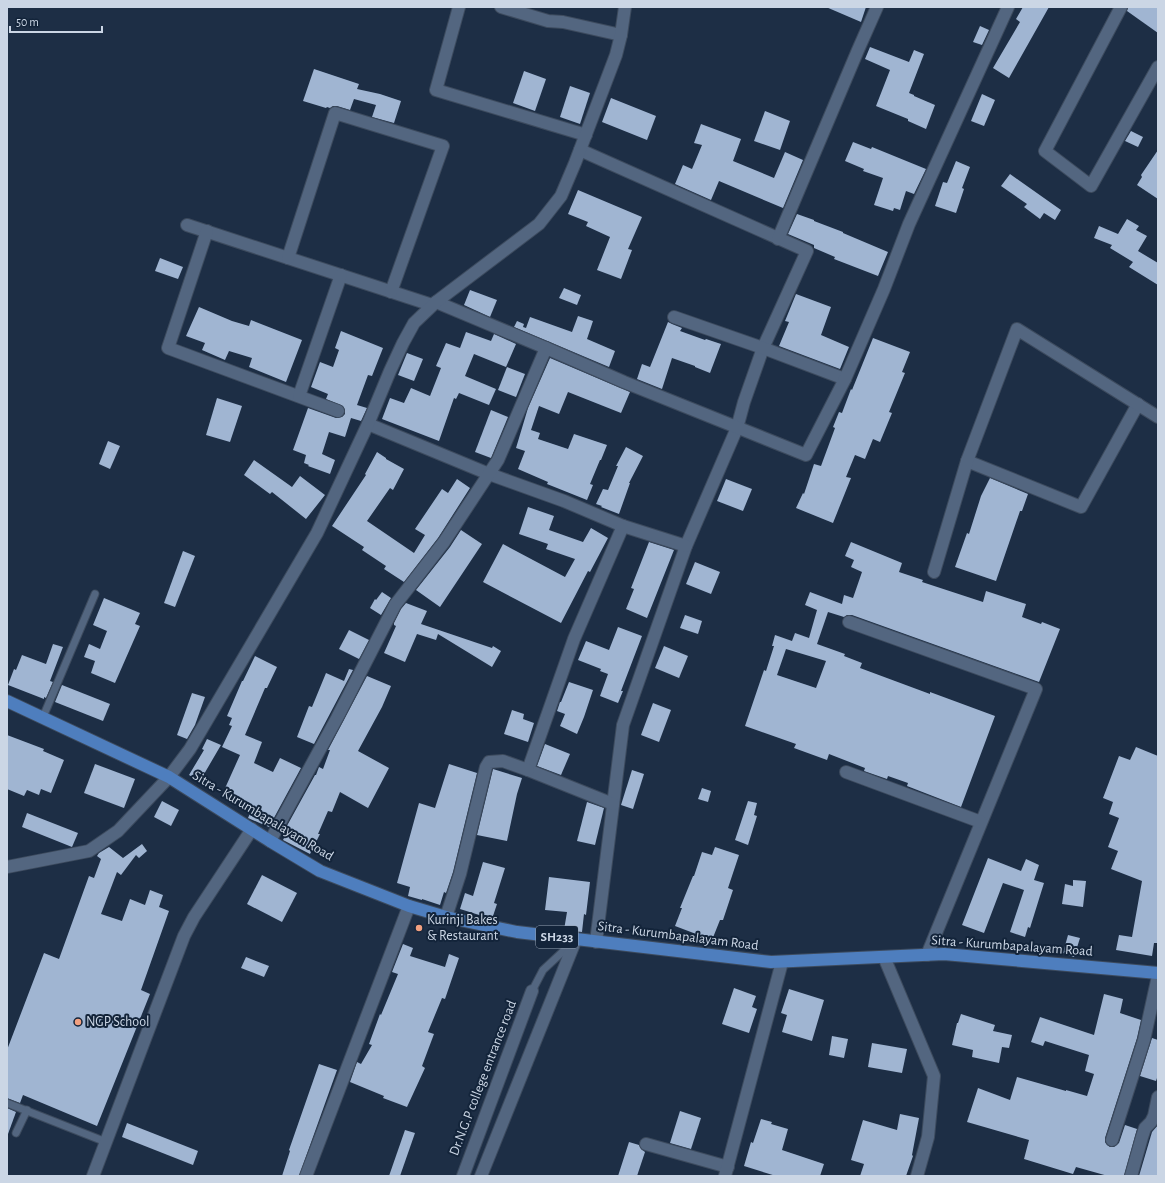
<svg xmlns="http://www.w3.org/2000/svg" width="1165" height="1183" font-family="'Alegreya Sans',sans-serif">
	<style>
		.building { fill: #a0b5d2; fill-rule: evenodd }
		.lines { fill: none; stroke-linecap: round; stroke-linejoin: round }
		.lane-casing { stroke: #3d4b5e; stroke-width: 9 }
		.street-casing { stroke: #3d4b5e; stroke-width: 14 }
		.secondary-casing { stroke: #3d4b5e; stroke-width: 14 }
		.primary-casing { stroke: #3d4b5e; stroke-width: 14 }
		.lane { stroke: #536680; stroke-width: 7 }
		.street { stroke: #536680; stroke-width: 12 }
		.secondary { stroke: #536680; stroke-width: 12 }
		.primary { stroke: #4e7ebe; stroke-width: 12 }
		.poi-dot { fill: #f2a080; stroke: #13243a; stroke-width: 1.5 }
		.labels { text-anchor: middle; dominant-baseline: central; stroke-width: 4; stroke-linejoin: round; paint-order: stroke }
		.shield { fill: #13243a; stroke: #94a1b2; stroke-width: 1 }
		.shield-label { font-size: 13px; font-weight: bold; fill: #cbd6e5 }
		.street-label { font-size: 14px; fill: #cbd6e5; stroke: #13243a }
		.poi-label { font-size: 14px; fill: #cbd6e5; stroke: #13243a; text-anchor: start }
	</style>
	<rect width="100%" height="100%" fill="#1d2e45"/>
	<!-- building -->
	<g class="building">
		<polygon points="826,7 866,7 861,22"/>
		<polygon points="1023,7 1049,7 1009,78 993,68 1020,22 1016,19"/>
		<polygon points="1128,7 1158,7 1158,33 1127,11"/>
		<polygon points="980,26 989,30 982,45 973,42"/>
		<polygon points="870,47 909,62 914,50 924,54 909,93 914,95 914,96 935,105 926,129 908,121 908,119 876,106 890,70 865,59"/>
		<polygon points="314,69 359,84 357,89 380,94 401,101 394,123 372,117 376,105 354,99 350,110 337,106 333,106 330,108 327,107 326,108 303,101"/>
		<polygon points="524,71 546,79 535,111 513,103"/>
		<polygon points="570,86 590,93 580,124 560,117"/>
		<polygon points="982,94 995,100 984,126 971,121"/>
		<polygon points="611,98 656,116 647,140 602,122"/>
		<polygon points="765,111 790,121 780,150 754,141"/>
		<polygon points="701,124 741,139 733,161 774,178 785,152 803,160 783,208 719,181 711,200 675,184 683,165 692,169 702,145 694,143"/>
		<polygon points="1131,131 1143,137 1138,147 1125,141"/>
		<polygon points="853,142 871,149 872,147 926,169 914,194 906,191 900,210 894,208 893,211 874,205 883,178 863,171 864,169 845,161"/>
		<polygon points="1158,150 1158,199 1137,185 1142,177 1141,175"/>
		<polygon points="956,161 970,167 962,188 964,189 956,213 935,206 943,182 947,183"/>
		<polygon points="1010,174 1061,210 1055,220 1044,213 1040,219 1024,207 1027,204 1001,186"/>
		<polygon points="578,190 642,217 628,249 632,250 621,279 597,270 610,237 586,226 588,222 568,214"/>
		<polygon points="797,214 814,220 814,221 843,232 843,233 888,252 878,276 834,259 835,257 814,248 814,245 788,234"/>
		<polygon points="1127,219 1139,226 1136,230 1147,236 1138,251 1158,263 1158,285 1129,267 1133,262 1110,248 1112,245 1094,238 1099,226 1118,234"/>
		<polygon points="160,258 183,267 178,279 155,271"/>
		<polygon points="564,288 581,295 577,305 559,298"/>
		<polygon points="470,290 497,300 490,317 464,305"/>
		<polygon points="796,294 831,307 821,335 849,347 840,369 779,346 789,322 785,321"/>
		<polygon points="199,307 232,321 249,326 251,320 302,340 286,382 249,367 252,358 229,351 225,360 202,350 205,343 186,336"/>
		<polygon points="578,316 593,321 587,339 615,351 609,367 514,327 517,321 524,324 523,327 526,328 530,317 572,332"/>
		<polygon points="668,322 672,324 682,328 680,331 705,340 706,339 721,344 710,373 695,367 695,366 672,358 662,389 637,379 642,364 650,367"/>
		<polygon points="341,331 383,348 372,376 368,375 357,405 367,408 361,421 351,418 345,437 329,432 322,454 335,460 330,474 308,466 309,465 304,463 306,455 293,450 308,408 336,418 342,417 345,414 345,410 343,406 326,399 328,394 311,387 320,362 333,367 339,350 335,348"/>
		<polygon points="466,332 491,341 494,334 516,344 506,367 474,354 465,376 496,389 489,405 459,393 456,399 454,398 439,441 382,419 390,398 404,403 411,388 430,396 441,368 436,366 446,343 460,348"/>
		<polygon points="873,338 910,352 902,372 905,373 889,412 892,413 880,442 873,439 865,459 855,455 846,477 851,478 833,523 796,508 803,493 804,494 814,464 821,466 835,428 833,427 839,412 842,413 851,389 852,390"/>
		<polygon points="407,353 423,359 414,381 398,375"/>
		<polygon points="550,358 630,392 621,413 568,392 559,414 539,406 531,430 540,433 538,439 568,449 574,434 607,445 601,460 600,460 590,484 593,485 587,500 547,484 548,482 518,469 525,451 516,448 528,408"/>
		<polygon points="507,367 525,374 516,397 498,390"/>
		<polygon points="217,398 242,406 230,442 206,435"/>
		<polygon points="491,410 508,417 491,458 475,452"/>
		<polygon points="108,441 120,446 110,469 99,464"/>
		<polygon points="626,447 643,456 629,483 630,483 619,514 601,507 602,506 596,504 603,489 608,490 618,466 616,466"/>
		<polygon points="377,452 386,458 386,459 404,469 393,490 390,488 367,521 414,553 425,535 415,529 442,489 448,493 457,479 470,488 438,538 404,582 384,569 386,566 362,550 364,547 332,526 366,475 365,474"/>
		<polygon points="254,460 292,487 300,476 325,495 306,519 272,492 270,494 244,475"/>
		<polygon points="990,478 1028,494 1022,511 1020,511 996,581 955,567 967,533 969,534 981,496"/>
		<polygon points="726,479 752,489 743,511 717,501"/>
		<polygon points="528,507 554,516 549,530 583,542 591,528 608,538 590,572 588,571 561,623 483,582 503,544 565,577 575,559 546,549 548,544 519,534"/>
		<polygon points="461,530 482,544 440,607 416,590 450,547"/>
		<polygon points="649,542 674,550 647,618 626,609 634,589 631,588"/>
		<path d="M851 542 902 563 899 572 923 580 922 582 983 602 986 591 1026 604 1022 617 1041 624 1042 622 1060 629 1039 682 852 615H847L844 617 828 612 817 644 845 654 844 656 862 663 860 668 930 694V692L995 716 961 807 907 786 908 783 888 776 887 779 864 771 865 768 829 754 827 760 794 748 796 744 745 726 764 670 766 671 774 646H772L775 635 792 641 795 633 809 638 817 610 805 605 810 592 842 604 844 595 853 598 862 572 851 567 854 560 845 556ZM786 649 826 661 816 688 777 675Z"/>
		<polygon points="183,551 195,556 175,607 164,603"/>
		<polygon points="695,562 720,572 711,594 686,584"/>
		<polygon points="382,592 391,598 381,615 370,608 375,599 376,600"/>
		<polygon points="104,598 140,613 135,624 140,626 115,683 91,673 95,661 84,657 89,644 100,649 107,631 93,625"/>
		<polygon points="406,603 427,611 421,624 492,648 493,646 501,651 492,667 438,634 436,640 417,634 405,662 384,653 396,626 394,625 394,623 401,609"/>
		<polygon points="685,615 702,621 698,634 680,628"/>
		<polygon points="618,627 642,636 621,691 623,691 618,703 600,696 608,674 600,671 601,669 578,660 586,641 609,650"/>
		<polygon points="349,630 369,640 359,659 339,649"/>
		<polygon points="53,644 63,647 50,681 53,682 46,698 44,697 44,699 8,685 14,669 16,670 22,655 46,664"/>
		<polygon points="664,646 688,656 679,678 655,668"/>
		<polygon points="255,656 277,667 267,688 265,688 245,735 262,742 254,763 273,772 280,758 301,768 269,827 248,818 252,809 222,795 240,755 222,747 232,726 229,725 232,718 227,716 242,681 243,681"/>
		<polygon points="349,669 353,670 314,744 297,737 309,706 312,707 326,673 344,681"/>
		<polygon points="367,676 391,686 382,707 358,751 389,768 368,808 340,792 332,812 328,811 318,834 320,834 310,854 283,840 286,834 283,833 315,775 316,775 319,767 323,769 330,750 328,750"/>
		<polygon points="569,682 593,690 584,717 577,734 560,726 565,714 557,711 560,702 561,702"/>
		<polygon points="62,685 110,704 103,721 55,702"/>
		<polygon points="192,693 205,697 195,725 187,739 177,735"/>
		<polygon points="653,703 671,710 659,742 641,735"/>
		<polygon points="512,710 524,714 523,719 534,723 528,742 504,734"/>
		<polygon points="7,735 44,749 43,751 64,760 51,793 41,789 39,795 27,790 24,796 7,789"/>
		<polygon points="207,739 221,745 200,781 189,775 204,750 202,749"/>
		<polygon points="545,744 570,754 561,775 537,766"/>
		<polygon points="1136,747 1158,756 1158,943 1154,943 1152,956 1116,950 1119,935 1132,937 1142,881 1111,869 1118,851 1108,847 1119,818 1109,814 1113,802 1103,798 1119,756 1130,760"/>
		<polygon points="95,764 135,779 124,808 84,793"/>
		<polygon points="449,764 477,773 453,872 446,893 444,892 440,905 422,899 422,900 408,896 410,887 397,883 419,803 435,808"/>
		<polygon points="493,769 522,778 517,794 507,841 477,835"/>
		<polygon points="632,770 644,774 633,809 621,805"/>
		<polygon points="702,788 711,791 708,802 698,799"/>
		<polygon points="162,801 179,810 171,826 154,817"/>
		<polygon points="748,801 757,803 754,815 757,816 748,845 735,840"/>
		<polygon points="587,802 604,808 595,845 577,841"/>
		<polygon points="27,813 78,833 72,847 22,827"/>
		<polygon points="142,844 147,851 139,858 136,855 121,875 117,872 101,914 122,921 130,899 145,905 150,890 163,895 159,907 169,911 141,990 150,994 97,1126 23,1095 20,1103 7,1098 7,1050 44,953 59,959 89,876 94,878 101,859 97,856 99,853 109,847 123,858"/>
		<polygon points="715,847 739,855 728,888 733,890 723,920 720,920 712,940 675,926 682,908 680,908 693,876 694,876 702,852 712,855"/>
		<polygon points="988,858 1021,871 1026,859 1039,865 1034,880 1044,883 1030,928 1028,927 1025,937 1010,932 1024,890 1003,883 984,933 962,925"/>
		<polygon points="483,862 505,868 494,903 497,904 492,919 460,909 465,893 473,896"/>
		<polygon points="262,875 297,893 282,922 247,904"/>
		<polygon points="549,877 590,882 586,915 584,914 582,932 564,930 567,912 545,910"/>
		<polygon points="1073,880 1086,881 1083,907 1062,904 1065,884 1073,886"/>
		<polygon points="1068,935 1080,938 1074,957 1063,953"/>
		<polygon points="403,944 413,948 410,956 445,967 449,954 459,958 445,999 442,998 428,1032 434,1034 422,1066 425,1068 407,1107 383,1098 384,1096 350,1082 357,1062 361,1064 372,1045 369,1044 380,1014 381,1015 398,974 392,972"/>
		<polygon points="246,957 269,966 264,977 241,968"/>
		<polygon points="734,988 756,996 752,1007 757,1009 749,1033 722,1024"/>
		<polygon points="789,989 824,1000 812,1041 782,1032 787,1015 781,1013"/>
		<polygon points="1104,994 1123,999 1120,1013 1141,1020 1137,1038 1105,1138 1105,1142 1107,1145 1110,1147 1114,1147 1119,1143 1125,1125 1137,1129 1124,1176 1108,1176 1076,1167 1073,1174 1024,1159 1029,1140 967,1122 978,1088 1010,1100 1017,1077 1066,1091 1066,1090 1087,1096 1094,1074 1085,1071 1089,1055 1045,1041 1043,1046 1031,1042 1040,1017 1094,1035"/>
		<polygon points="961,1014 995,1025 993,1031 1012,1035 1009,1048 1002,1047 999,1063 972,1057 973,1050 952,1045 957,1023 958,1023"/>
		<polygon points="832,1036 848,1039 844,1058 829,1055"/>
		<polygon points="1152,1038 1158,1040 1158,1075 1156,1081 1140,1076"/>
		<polygon points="872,1043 907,1049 902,1073 868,1067"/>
		<polygon points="319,1064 337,1070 299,1176 282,1176 290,1151 289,1150"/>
		<polygon points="7,1108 16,1112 8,1134 7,1134"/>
		<polygon points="680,1111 701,1118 691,1149 670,1143"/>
		<polygon points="900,1114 919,1118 912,1155 913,1156 906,1176 860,1176 864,1164 851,1160 863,1120 897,1130"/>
		<polygon points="761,1119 772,1122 771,1124 788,1129 782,1150 824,1164 820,1176 776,1176 744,1166 751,1142 753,1143"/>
		<polygon points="127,1123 198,1151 193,1165 122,1137"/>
		<polygon points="1158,1125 1158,1176 1139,1176 1152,1132"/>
		<polygon points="405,1130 415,1133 400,1176 389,1176"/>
		<polygon points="629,1142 639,1145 641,1149 645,1152 637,1176 618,1176"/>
	</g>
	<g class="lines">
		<!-- lane casing -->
		<g class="lane-casing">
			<g id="lane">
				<polyline points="43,717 95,594"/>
				<polyline points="532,991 543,970 571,944"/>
				<polyline points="7,1103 106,1142"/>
				<polyline points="16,1133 27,1110"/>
			</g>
		</g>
		<!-- street casing -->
		<g class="street-casing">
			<g id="street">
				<polyline points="459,7 436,90 586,135"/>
				<polyline points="501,7 548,21 563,22 621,35"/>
				<polyline points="1121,7 1045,151 1091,186 1158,67"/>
				<polyline points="580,150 807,251 763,348 744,402 737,428 686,546 623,725 596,942"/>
				<polyline points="187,225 432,305"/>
				<polyline points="207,231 168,348 338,411"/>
				<polyline points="778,239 858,50 877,7"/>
				<polyline points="288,258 335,113 443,146 391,292"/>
				<polyline points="674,317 763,348 845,379"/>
				<polyline points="546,348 624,382 806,455 845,379 884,289 909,224 1008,7"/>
				<polyline points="299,396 341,275"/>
				<polyline points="368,424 489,474 564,501 623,526"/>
				<polyline points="967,461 1081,507 1138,404"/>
				<polyline points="934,572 967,461 1017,329 1158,417"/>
				<polyline points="849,622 1036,689 927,955"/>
				<polyline points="846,772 981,822"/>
				<polyline points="613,804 528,770 574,639 623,526 686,546"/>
				<polyline points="270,841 337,718 395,605 444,542 498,460 546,348 436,302"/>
				<polyline points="7,867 89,851 118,831 169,777"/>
				<polyline points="446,917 460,874 486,767 489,762 503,761 528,770"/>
				<polyline points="884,957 934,1076 928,1137 917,1176"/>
				<polyline points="1112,1140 1144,1040 1158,976"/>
				<polyline points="646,1144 728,1167"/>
				<polyline points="93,1176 184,936 194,917 252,829"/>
				<polyline points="306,1176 409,906"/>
				<polyline points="463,1176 532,991"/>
				<polyline points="481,1176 576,939"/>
				<polyline points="725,1176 782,962"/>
				<polyline points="1131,1176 1142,1137 1145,1128 1151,1122 1154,1116 1158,1097"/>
			</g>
		</g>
		<!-- secondary casing -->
		<g class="secondary-casing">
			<polyline id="secondary" points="169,777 190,749 317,533 368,424 390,371 403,343 414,323 436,302 539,224 561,196 575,163 616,55 621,35 625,7"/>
		</g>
		<!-- primary casing -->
		<g class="primary-casing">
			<polyline id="primary" points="7,701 169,777 270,841 320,871 409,906 446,917 517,932 771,962 944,954 1158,973"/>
		</g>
		<!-- lane -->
		<use href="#lane" class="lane"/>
		<!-- street -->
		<use href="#street" class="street"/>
		<!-- secondary -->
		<use href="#secondary" class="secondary"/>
		<!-- primary -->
		<use href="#primary" class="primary"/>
	</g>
	<!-- markers -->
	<g class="poi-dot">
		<circle cx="419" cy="928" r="4"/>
		<circle cx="78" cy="1022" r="4"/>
	</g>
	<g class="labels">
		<!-- shield labels -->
		<rect class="shield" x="536" y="926" width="42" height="22" rx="3"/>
		<g class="shield-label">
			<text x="557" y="937">SH233</text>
		</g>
		<!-- street labels -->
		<g class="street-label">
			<text transform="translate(263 816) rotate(31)">Sitra - Kurumbapalayam Road</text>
			<text transform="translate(678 936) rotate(7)">Sitra - Kurumbapalayam Road</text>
			<text transform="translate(1012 946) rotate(4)">Sitra - Kurumbapalayam Road</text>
			<text transform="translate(483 1078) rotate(-69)">Dr.N.G.P college entrance road</text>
		</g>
		<!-- poi labels -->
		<g class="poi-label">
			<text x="427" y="920">Kurinji Bakes<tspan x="427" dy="16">&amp; Restaurant</tspan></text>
			<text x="86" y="1022">NGP School</text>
		</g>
	</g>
	<!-- border -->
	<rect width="1165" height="1183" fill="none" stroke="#cbd6e5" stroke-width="16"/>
	<!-- scale -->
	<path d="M10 26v6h92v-6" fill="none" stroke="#cbd6e5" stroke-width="2"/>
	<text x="16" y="26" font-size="12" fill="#cbd6e5" stroke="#13243a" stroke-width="3" paint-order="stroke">50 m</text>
</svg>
